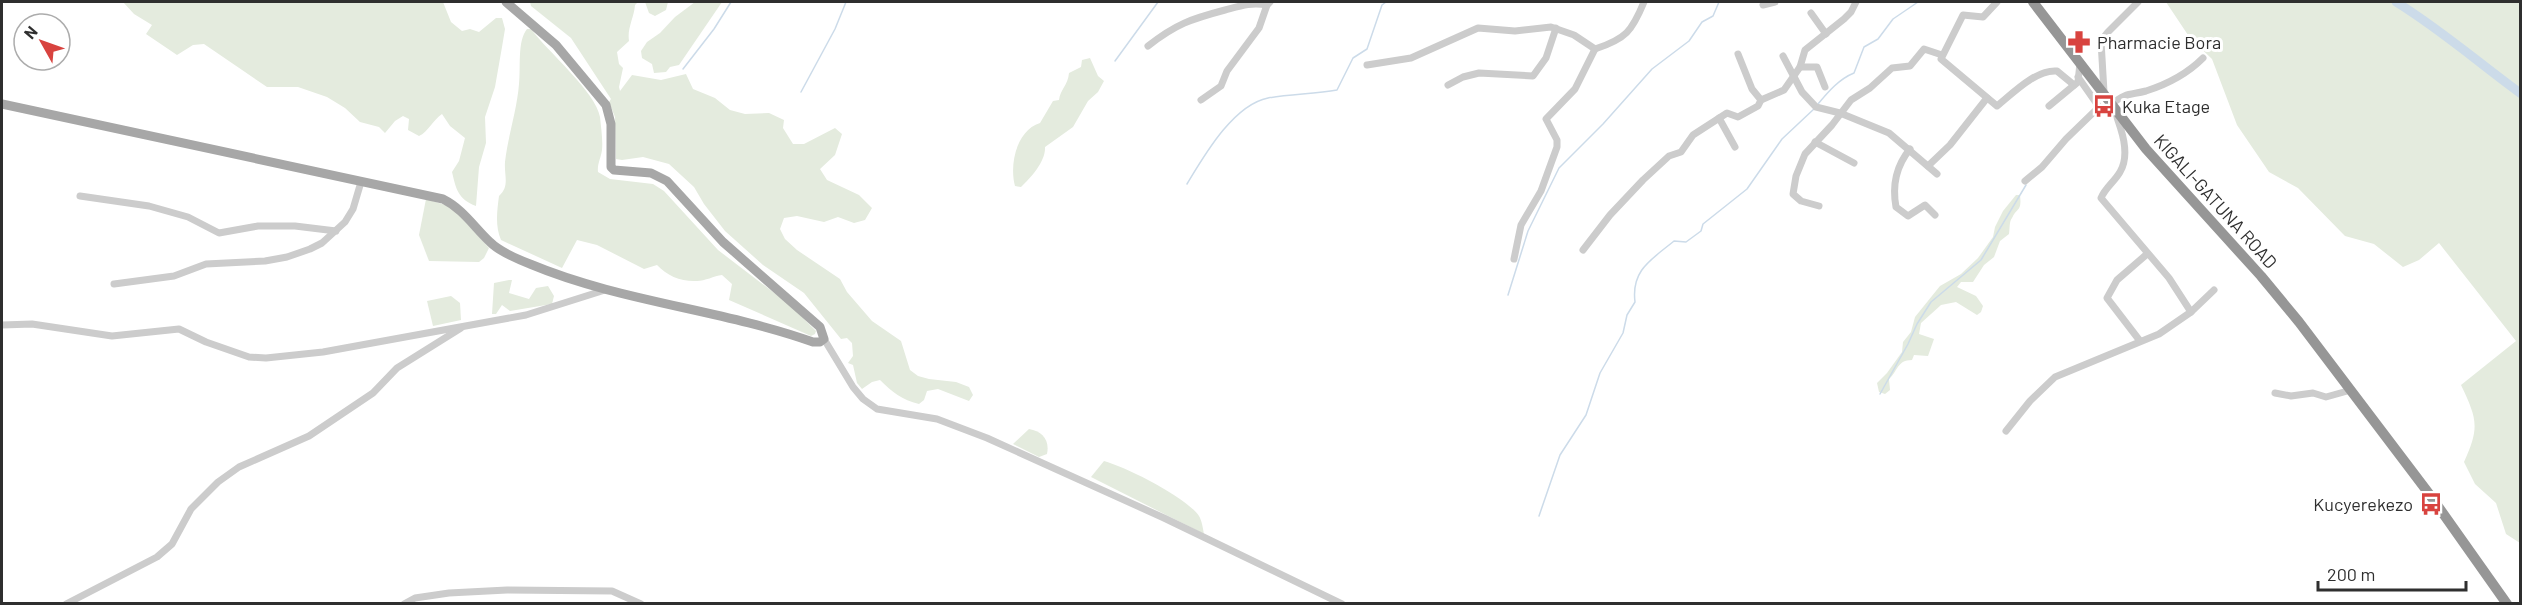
<svg xmlns="http://www.w3.org/2000/svg" width="2522" height="605" font-family="Barlow,sans-serif">
	<style>
		.green { fill: #e4ebde }
		.lines { fill: none; stroke-linecap: round; stroke-linejoin: round }
		.stream { stroke: #ccdbe9; stroke-width: 1.5 }
		.river { stroke: #ccdbe9; stroke-width: 9 }
		.minor { stroke: #ccc; stroke-width: 7 }
		.major { stroke: #a7a7a7; stroke-width: 9 }
		.highway { stroke: #969696; stroke-width: 10 }
		.labels { text-anchor: middle; dominant-baseline: central; stroke-width: 6; stroke-linejoin: round; paint-order: stroke }
		.poi-label { font-size: 18px; fill: #2f2f2f; stroke: #fff; text-anchor: start }
		.street-label { font-size: 18px; fill: #2f2f2f; stroke: #fff }
	</style>
	<rect width="100%" height="100%" fill="#fff"/>
	<!-- green -->
	<g class="green">
		<path d="M123 2H443L451 22 462 31 470 29 479 32 496 18H502L505 29 502 47 495 87 485 117 486 143 479 167 476 206C458 199 456 189 452 172L459 161 465 138 450 126 442 114C433 120 428 132 419 136L408 130 409 119 403 116 395 121 385 133 379 127 360 122 345 108 327 97 298 87H267L204 44 193 45 177 55 146 34 152 25 134 14Z"/>
		<path d="M530 2H638L635 5C634 18 627 28 629 41L617 52 619 64 623 68 619 87 620 91 632 75 661 80 686 74 693 89 715 98 730 110 745 114 769 113 784 120 783 128 793 144H804L835 128 842 134 835 155 820 169 827 180 859 195 872 208 865 220 854 223 838 217 824 222 797 216 784 218 780 229 785 239 797 250 840 279 847 292 872 321 901 341 910 370 918 376 929 379 956 382 969 387 973 395 969 401 938 389 927 391 924 400 919 404C902 400 892 392 880 380L872 382 862 389 857 383 853 365 848 363 853 356 852 343 847 338 841 339 804 293 763 265 725 231 704 204 694 187 669 164 643 157 622 160 616 159 615 117 609 102 611 99 571 38 531 6Z"/>
		<polygon points="645,2 668,2 666,10 655,16 649,13"/>
		<polygon points="695,2 722,2 679,65 670,67 666,72 654,73 652,64 642,58 641,51 647,42 660,33 675,17"/>
		<path d="M2166 2H2520V543L2506 534 2496 503 2475 484 2464 462C2480 427 2477 419 2461 385L2516 341 2439 243 2419 260 2403 267 2374 244 2345 236 2298 188 2269 172 2237 125 2212 59 2190 38Z"/>
		<path d="M527 29H531C547 51 596 92 600 117 601 127 603 140 602 150 601 158 597 164 598 172L610 179 653 184 664 191 718 250 790 305 816 331 815 334 811 336 729 300 732 284 722 275C714 276 705 281 697 281 682 282 667 276 657 265L644 269 597 245 577 240 562 268 501 240C495 226 497 211 499 196 510 186 504 176 505 162 508 136 517 110 519 84 521 68 517 41 527 29Z"/>
		<path d="M1090 58 1098 76 1104 81 1098 92 1088 101 1073 127 1045 147C1046 161 1031 178 1021 187L1015 186C1009 164 1017 130 1040 123L1053 101 1059 100C1060 90 1068 85 1069 73L1081 67 1082 60Z"/>
		<path d="M2016 195H2020C2022 212 2017 207 2012 218 2009 222 2010 228 2009 234L2000 241 1994 257 1984 265 1973 282H1961L1957 287 1976 296 1983 306 1981 312 1977 315 1956 302 1941 305 1921 323 1919 334 1934 339 1928 356 1914 355 1912 360C1897 360 1898 371 1889 379L1890 390 1885 394 1879 392 1877 383 1887 373 1902 352 1903 342 1911 332 1915 317 1940 286 1961 274 1978 258 1993 237 1995 227 2003 211Z"/>
		<polygon points="426,199 452,207 489,248 484,258 479,262 429,261 419,235"/>
		<polygon points="509,280 512,280 509,293 529,299 536,288 548,286 554,296 552,304 510,311 502,305 496,314 492,314 494,283"/>
		<polygon points="451,296 460,303 461,320 433,326 427,301"/>
		<path d="M1029 429C1042 431 1050 440 1047 454L1039 457 1013 444Z"/>
		<path d="M1104 461C1126 467 1186 497 1199 516 1202 521 1203 529 1204 534L1091 477Z"/>
	</g>
	<g class="lines">
		<!-- stream -->
		<g class="stream">
			<polyline points="1115,61 1158,2"/>
			<polyline points="683,69 714,29 731,2"/>
			<polyline points="801,92 835,29 846,2"/>
			<path d="M1818 104C1828 92 1839 79 1854 73L1864 47 1878 39 1893 19 1918 2"/>
			<path d="M1187 184C1204 156 1233 105 1268 98 1290 94 1314 94 1337 90L1353 58 1367 49 1382 5 1386 2"/>
			<polyline points="1508,295 1528,231 1559,168 1603,124 1652,69 1689,41 1702,22 1713,16 1719,2"/>
			<polyline points="1880,394 1908,344 1917,324 1931,302 1981,260 2026,185"/>
			<path d="M1539 516 1560 455 1586 415 1600 373 1623 333 1627 315 1635 302C1631 270 1651 260 1674 241L1686 242 1701 231 1703 224 1747 189 1782 139 1815 108"/>
		</g>
		<!-- river -->
		<path class="river" d="M2396 2C2440 29 2479 63 2520 93"/>
		<!-- minor -->
		<g class="minor">
			<path d="M1997 2 1983 17 1963 15 1941 59 1997 106C2012 94 2036 69 2057 71L2074 85"/>
			<polyline points="1763,5 1775,2"/>
			<polyline points="1811,13 1826,34"/>
			<path d="M1148 46C1176 24 1191 19 1225 10 1240 6 1251 2 1267 5L1270 2"/>
			<polyline points="1738,54 1752,89 1761,100"/>
			<polyline points="1783,56 1802,92 1816,107 1840,113 1889,133 1937,174"/>
			<polyline points="1367,65 1411,58 1478,28 1515,31 1551,27 1574,35 1595,49"/>
			<polyline points="1800,67 1817,67 1825,87"/>
			<polyline points="1448,85 1463,77 1479,73 1533,76 1546,58 1556,28"/>
			<polyline points="2104,92 2101,41 2108,32 2138,2"/>
			<polyline points="1201,100 1221,86 1227,71 1259,28 1267,5"/>
			<polyline points="2049,106 2078,82 2080,63"/>
			<polyline points="1719,118 1735,147"/>
			<polyline points="1815,142 1854,163"/>
			<path d="M1910 149C1896 166 1892 185 1896 207L1908 216 1925 205 1935 215"/>
			<polyline points="1928,166 1950,145 1987,98"/>
			<polyline points="2025,181 2042,167 2066,139 2099,107 2078,77"/>
			<polyline points="80,196 149,206 188,217 219,233 258,226 295,226 336,231"/>
			<polyline points="1819,206 1801,201 1793,194 1796,176 1805,154 1832,125 1851,100 1870,88 1892,68 1910,66 1924,49 1942,55"/>
			<polyline points="1583,250 1610,215 1643,180 1669,156 1681,152 1693,135 1727,113 1738,117 1758,106 1761,100 1784,90 1800,67 1805,50 1844,19 1851,12 1856,2"/>
			<path d="M1514 259 1521 225 1541 191 1557 147V140L1546 119 1575 89 1595 49C1626 39 1632 31 1644 2"/>
			<polyline points="114,284 174,276 206,264 265,261 287,257 310,249 322,243 345,222 353,209 361,182"/>
			<polyline points="2191,312 2214,290"/>
			<polyline points="2,325 32,324 112,336 179,329 206,342 249,357 266,358 323,352 526,315 605,290"/>
			<polyline points="824,339 853,387 863,399 877,409 937,419 987,438 1164,518 1342,604"/>
			<polyline points="2140,341 2107,298 2117,280 2147,254"/>
			<polyline points="2275,393 2291,396 2313,393 2326,397 2351,390"/>
			<path d="M2006 431 2030 401 2055 377 2159 334 2191 312 2169 278 2101 198C2105 188 2115 181 2120 172 2132 152 2119 123 2112 104 2126 92 2131 95 2146 91 2168 84 2187 74 2203 58"/>
			<polyline points="66,604 157,557 172,544 191,509 218,482 239,467 309,436 373,393 397,368 461,328"/>
			<polyline points="404,604 415,598 449,593 507,590 612,591 641,604"/>
		</g>
		<!-- major -->
		<path class="major" d="M2 104 443 199C463 209 474 227 490 242 500 252 517 259 530 264 621 302 720 309 813 342H820L824 339 820 327 723 242 667 181 651 173 614 170 611 167V124L606 105 556 45 506 2"/>
		<!-- highway -->
		<polyline class="highway" points="2033,2 2146,149 2261,276 2299,322 2430,495 2507,604"/>
	</g>
	<!-- icons -->
	<defs>
		<g id="pharmacy-bare" transform="scale(1.8)"><path d="M-2-6h4v4h4v4h-4v4h-4v-4h-4v-4h4Z" fill="#d8433f" stroke="#fff" stroke-width="2.5" paint-order="stroke"/></g>
		<g id="bus-bare" transform="scale(1.8)"><path d="M-5-6H5V4H4V6H2V4H-2V6H-4V4H-5ZM-3.5-4V0h7V-4ZM-3.5 1.2v1.5H-2V1.2ZM2 1.2v1.5H3.5V1.2Z" fill="#d8433f" stroke="#fff" stroke-width="2.5" paint-order="stroke"/></g>
	</defs>
	<g fill-rule="evenodd">
		<use href="#pharmacy-bare" x="2079" y="42"/>
		<use href="#bus-bare" x="2104" y="106"/>
		<use href="#bus-bare" x="2431" y="504"/>
	</g>
	<g class="labels">
		<!-- poi labels -->
		<g class="poi-label">
			<text x="2097" y="42">Pharmacie Bora</text>
			<text x="2122" y="106">Kuka Etage</text>
			<text x="2413" y="504" text-anchor="end">Kucyerekezo</text>
		</g>
		<!-- street labels -->
		<g class="street-label">
			<text transform="translate(2216 201) rotate(48)">KIGALI-GATUNA ROAD</text>
		</g>
	</g>
	<!-- border -->
	<rect width="2522" height="605" fill="none" stroke="#2f2f2f" stroke-width="6"/>
	<!-- north arrow -->
	<g transform="translate(42 42) rotate(310)"><circle r="28" fill="#ffffff" stroke="#acacac" stroke-width="1.5"/>
	<path d="M0-4.5L10 22L0 15L-10 22Z" fill="#d8433f"/>
	<text y="-9" font-size="16" font-weight="bold" text-anchor="middle" fill="#2f2f2f">N</text>
	</g>
	<!-- scale -->
	<path d="M2318 581v9h148v-9" fill="none" stroke="#2f2f2f" stroke-width="3"/>
	<text x="2327" y="581" font-size="18" fill="#2f2f2f" stroke="#ffffff" stroke-width="4.5" paint-order="stroke">200 m</text>
</svg>
